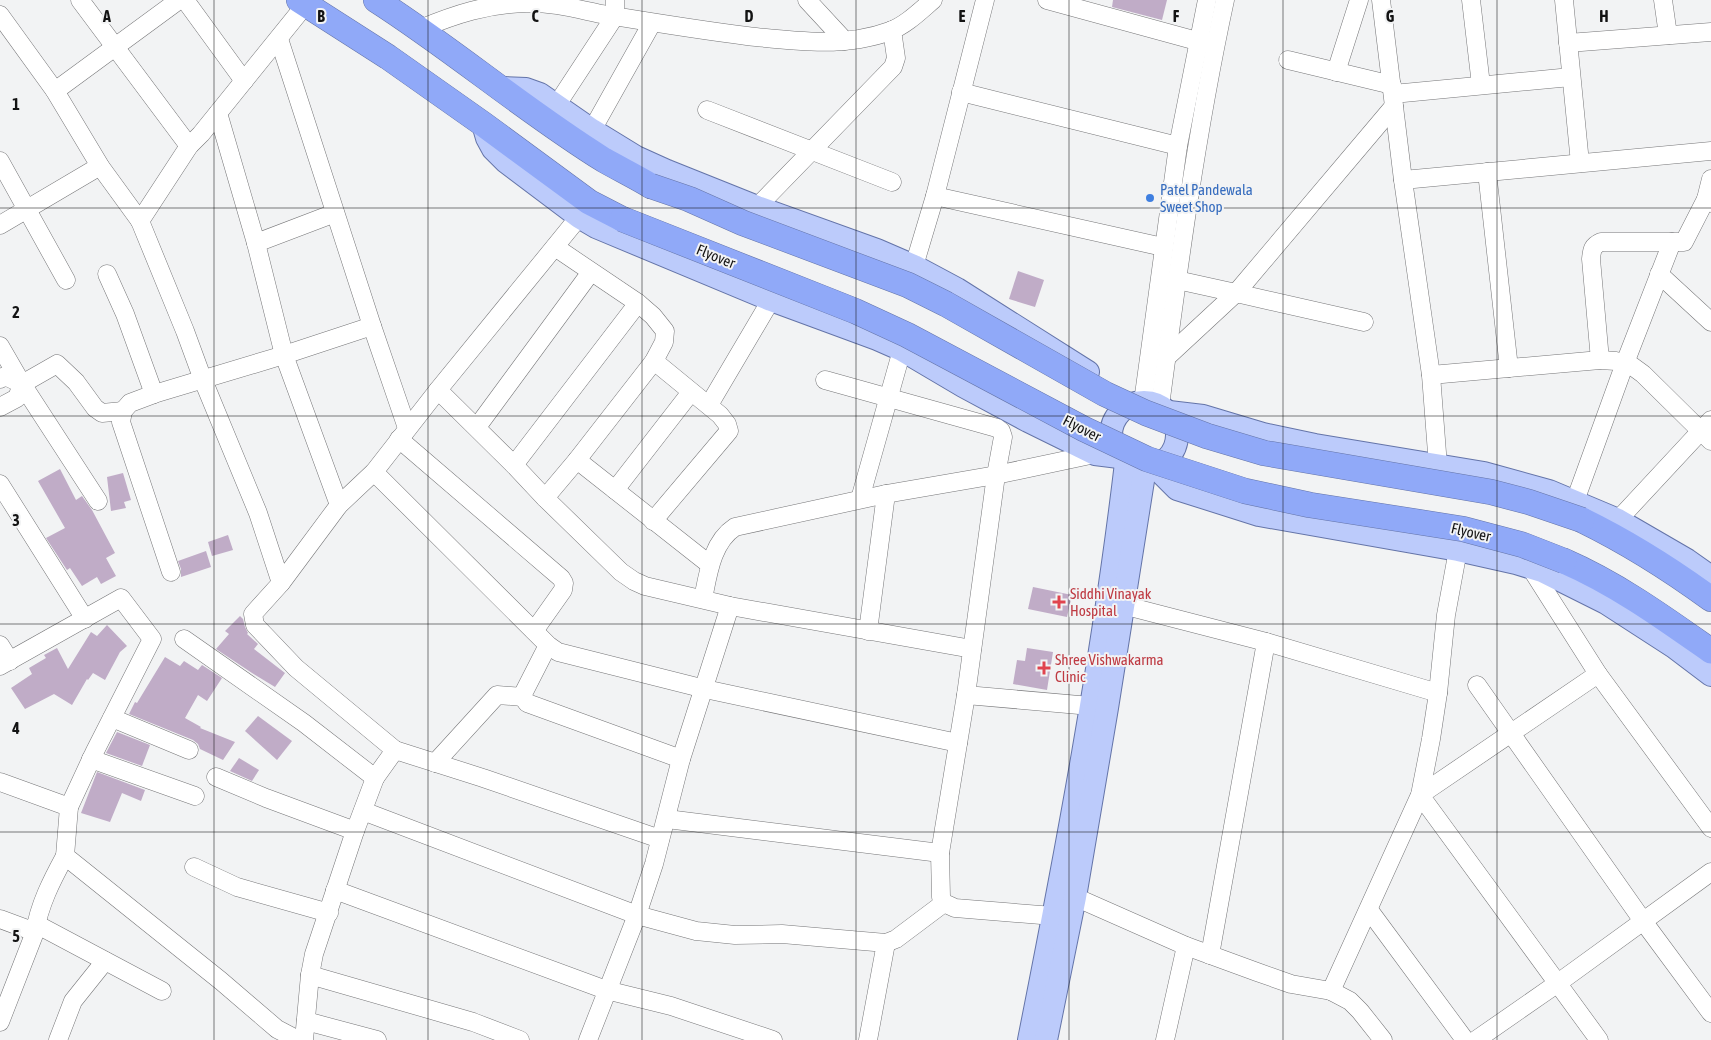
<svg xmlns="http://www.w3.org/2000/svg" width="1711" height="1040" font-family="'Asap Condensed',sans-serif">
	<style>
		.building { fill: #c0acc7 }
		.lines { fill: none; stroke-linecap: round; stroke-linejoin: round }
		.minor-casing { stroke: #767678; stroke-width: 19 }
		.major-casing { stroke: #6474a8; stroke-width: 24 }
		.highway-casing { stroke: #6474a8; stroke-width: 26 }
		.minor { stroke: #fff; stroke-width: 18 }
		.major { stroke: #bccbfb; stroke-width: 22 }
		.highway { stroke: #90a9f8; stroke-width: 25 }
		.highway-bridge-casing { stroke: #6474a8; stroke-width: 26; stroke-linecap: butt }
		.highway-bridge { stroke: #90a9f8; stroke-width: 25 }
		.grid { fill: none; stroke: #131313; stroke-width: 1; stroke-opacity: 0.55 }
		.shop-dot { fill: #3f7fe0; stroke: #f2f3f4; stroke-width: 2 }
		.health-dot { fill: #e0444e; stroke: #f2f3f4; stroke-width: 2 }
		.labels { text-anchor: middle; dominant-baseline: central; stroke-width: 4; stroke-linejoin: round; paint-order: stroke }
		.shop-label { font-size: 15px; fill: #366cbe; stroke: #f2f3f4; text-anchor: start }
		.street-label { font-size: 15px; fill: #131313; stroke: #f2f3f4 }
		.health-label { font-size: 15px; fill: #be3a42; stroke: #f2f3f4; text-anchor: start }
		.grid-label { font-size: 16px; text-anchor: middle; font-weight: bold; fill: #131313; stroke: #f2f3f4; stroke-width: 4; stroke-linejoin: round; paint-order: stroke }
	</style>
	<rect width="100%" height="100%" fill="#f2f3f4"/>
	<!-- building -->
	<g class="building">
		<polygon points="1113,0 1167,0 1162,20 1112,7"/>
		<polygon points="1018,271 1044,280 1035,307 1009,299"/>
		<polygon points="60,469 76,500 82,496 92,510 115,553 106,558 116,576 101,584 97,577 82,586 70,568 67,570 46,538 65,528 38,481"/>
		<polygon points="123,473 131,500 124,502 126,508 111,511 107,477"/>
		<polygon points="228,535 233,550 212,556 208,542"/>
		<polygon points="206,551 211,567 181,577 181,569 178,561"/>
		<polygon points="1033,587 1072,595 1067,617 1028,609"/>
		<polygon points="240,616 243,619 245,627 248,633 247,634 258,644 254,649 285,673 275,687 252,673 216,649 229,634 225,631"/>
		<polygon points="107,625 127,646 120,652 105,680 93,673 88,680 87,679 72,705 54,694 25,709 11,688 32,674 29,668 46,658 44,655 57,648 68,669 91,632 97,636"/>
		<polygon points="1027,648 1053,652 1047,690 1013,684 1017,660 1025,661"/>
		<polygon points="165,657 180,666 184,661 198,670 202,665 222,678 207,701 198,695 185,718 201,727 200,728 235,742 223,760 200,749 198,744 193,740 129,714 135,702 137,703"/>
		<polygon points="258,716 292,741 277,760 245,731"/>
		<polygon points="117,732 150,745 142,766 106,753"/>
		<polygon points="239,758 259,770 252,781 230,771"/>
		<polygon points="97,772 145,790 141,801 122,793 110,822 81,813"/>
	</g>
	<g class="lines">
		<!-- minor casing -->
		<g class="minor-casing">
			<g id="minor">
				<polyline points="80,0 189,146"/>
				<polyline points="185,0 244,81"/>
				<polyline points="807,0 845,41"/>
				<polyline points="1047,0 1208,44"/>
				<polyline points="1381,0 1403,180 1431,375 1438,466"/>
				<polyline points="1471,0 1481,85"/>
				<polyline points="1564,0 1580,163"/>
				<polyline points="1663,0 1668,35"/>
				<polyline points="306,4 201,134 189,146 140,221 185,331 203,380 258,513 281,583 339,505 374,472 438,390 579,217"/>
				<polyline points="0,15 55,91 100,166 140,221"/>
				<path d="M420 29C456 14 487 4 526 3 551 2 577 9 601 14 650 22 698 30 747 36 794 41 845 48 890 31 906 25 920 11 933 0"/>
				<polyline points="279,39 372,326 407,428"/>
				<polyline points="1568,43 1711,32"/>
				<polyline points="1288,60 1392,85"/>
				<polyline points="1336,72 1359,0"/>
				<polyline points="55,91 179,0"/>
				<polyline points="961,92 1178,146"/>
				<polyline points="1393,94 1571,77"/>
				<polyline points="556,106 615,16 615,0"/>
				<polyline points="707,110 892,182"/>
				<polyline points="218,113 256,243 284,355 339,505"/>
				<polyline points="592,130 652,23"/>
				<polyline points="0,161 66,280"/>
				<polyline points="1487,172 1509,368"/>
				<polyline points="1711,179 1706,199 1711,203"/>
				<polyline points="1403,180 1711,151"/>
				<polyline points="935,196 1163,247"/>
				<polyline points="757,207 893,67 896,58 892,30"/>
				<polyline points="0,225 100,166"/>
				<polyline points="256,243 335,213"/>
				<polyline points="914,266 935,196 985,0"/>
				<polyline points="107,274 125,314 154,394"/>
				<polyline points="1659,274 1711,322"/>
				<polyline points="1177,280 1236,293 1394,106"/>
				<polyline points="0,346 22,384 98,501"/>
				<polyline points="1167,357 1236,293 1364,322"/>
				<path d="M1600 360 1591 259C1592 250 1592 246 1601 242H1684L1706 199"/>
				<polyline points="1431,375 1600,360 1616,361 1632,366 1643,374 1711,441"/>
				<polyline points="0,379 5,376 22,384"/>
				<polyline points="825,380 997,428 1001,431 1003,437 996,475 966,695 940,853 941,897 944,903 955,908 1066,917"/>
				<polyline points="438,390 514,465 545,498 621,572 634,581 645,586 730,606 972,649"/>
				<polyline points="1143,402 1178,146 1207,0"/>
				<polyline points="709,405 771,300"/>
				<path d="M1160 406C1178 270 1196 134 1225 0"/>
				<polyline points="0,407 17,398 22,384 57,364 76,382 95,408 102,413 123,411"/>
				<polyline points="477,427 591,272"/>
				<polyline points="399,439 561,578 564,583 563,590 534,631"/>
				<polyline points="577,460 709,564"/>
				<polyline points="514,465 638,303"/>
				<polyline points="374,472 548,645 558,652 705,689 958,743"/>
				<polyline points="0,484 85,619"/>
				<polyline points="615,490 691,392"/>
				<polyline points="545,498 577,460 654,361 664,342 665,331 653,316 638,303 555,247"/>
				<polyline points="860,499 902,350"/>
				<polyline points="1575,501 1625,363 1672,242"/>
				<polyline points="1618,520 1711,420"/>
				<polyline points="653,521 729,431 727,424 720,415 654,361"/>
				<polyline points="1530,567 1598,674 1711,828"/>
				<polyline points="171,572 121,422 123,411 130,403 154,394 284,355 372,326"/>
				<polyline points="281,583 253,614 255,625 296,668 395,750"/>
				<path d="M703 599C708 574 712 542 735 527L886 494 996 475 1095 454"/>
				<polyline points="1111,602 1266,642 1438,693"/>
				<polyline points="868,631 886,494"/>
				<polyline points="184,639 304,723 375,778 355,831 314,954 310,975 304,1040"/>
				<polyline points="0,645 10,661"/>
				<polyline points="548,645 524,692 523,697 527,703 681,759"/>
				<polyline points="0,666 121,598 152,639 95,751 69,807"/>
				<polyline points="1598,674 1420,795 1599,1040"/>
				<polyline points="1477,685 1643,921 1711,1013"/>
				<polyline points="966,695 1102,707"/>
				<polyline points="112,718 189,750"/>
				<polyline points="91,759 195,796"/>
				<polyline points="435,763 497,695 523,697"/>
				<polyline points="216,777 266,798 355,831"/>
				<polyline points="375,778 395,750 483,778 660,839"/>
				<polyline points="0,782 69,807 65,856 221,981 277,1029 298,1040"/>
				<polyline points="363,811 637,915 696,931 735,935 782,934 886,943 896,939 944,903"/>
				<polyline points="667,819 940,853"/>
				<polyline points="194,867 237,887 329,913"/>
				<polyline points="335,890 606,990 671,1006 773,1040"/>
				<polyline points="1075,897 1186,946 1257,972 1291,984 1331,991 1350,1001 1360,1011 1383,1040"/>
				<polyline points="1369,910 1465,1040"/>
				<polyline points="0,919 35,932"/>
				<polyline points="36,924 162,991"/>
				<polyline points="1210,955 1266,642"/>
				<polyline points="310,975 473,1022 520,1040"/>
				<polyline points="1331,991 1420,795 1431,739 1438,693 1446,615 1458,550"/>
				<polyline points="306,1021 377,1040"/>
				<path d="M0 1022 35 932C39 905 52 880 65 856"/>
				<polyline points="58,1040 73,1001 105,961"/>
				<polyline points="588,1040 637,915 654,864 681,759 730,606"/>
				<polyline points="868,1040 886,943"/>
				<polyline points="1165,1040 1186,946"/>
				<polyline points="1476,1040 1558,983 1711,872"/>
			</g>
		</g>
		<!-- major casing -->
		<g class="major-casing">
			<g id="major">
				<polyline points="501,88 526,89 540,94 592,130 636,157 667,171 757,207 877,250 914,266 957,289 1088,372"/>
				<polyline points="483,124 487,138 493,149 506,162 579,217 596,227 771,300 877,339 902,350 963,386 1028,421 1095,454 1119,457"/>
				<circle cx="1144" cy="435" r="33"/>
				<polyline points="1169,412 1203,416 1263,434 1315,445 1484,473 1549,491 1618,520 1687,560 1711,577"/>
				<polyline points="1154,466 1177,489 1259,515 1458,550 1516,563 1542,571 1606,603 1674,647 1711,675"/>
				<path d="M1029 1040C1067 849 1103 657 1126 463"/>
				<polyline points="1046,1040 1075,897 1107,708 1145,468"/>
			</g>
		</g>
		<!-- highway casing -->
		<g class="highway-casing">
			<g id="highway">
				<polyline points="299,0 388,57 483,124 589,202 622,219"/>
				<path d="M376 0C454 50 525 111 604 160 620 169 636 177 651 186"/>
				<path d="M1582 520C1627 542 1670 569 1711 599"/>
				<path d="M1564 561C1617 584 1664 618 1711 651"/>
			</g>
		</g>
		<!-- minor -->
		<use href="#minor" class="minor"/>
		<!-- major -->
		<use href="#major" class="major"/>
		<!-- highway -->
		<use href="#highway" class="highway"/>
		<!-- highway-bridge casing -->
		<g class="highway-bridge-casing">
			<g id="highway-bridge">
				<polyline points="651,186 689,199 743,223 908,285 946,304 1105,394 1146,413 1207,436 1264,453 1491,492 1529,502 1582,520"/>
				<polyline points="622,219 855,311 907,335 1084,429 1147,459 1245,491 1310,505 1463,529 1523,545 1564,561"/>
			</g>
		</g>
		<!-- highway-bridge -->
		<use href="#highway-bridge" class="highway-bridge"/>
	</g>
	<!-- grid -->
	<path class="grid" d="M214 0V1040M428 0V1040M642 0V1040M856 0V1040M1069 0V1040M1283 0V1040M1497 0V1040M0 208H1711M0 416H1711M0 624H1711M0 832H1711"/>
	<!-- markers -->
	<circle class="shop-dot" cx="1150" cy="198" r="5"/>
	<g class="health-dot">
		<path d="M1056.5 594.5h5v5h5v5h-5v5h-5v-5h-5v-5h5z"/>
		<path d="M1041.5 660.5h5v5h5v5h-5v5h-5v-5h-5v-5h5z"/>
	</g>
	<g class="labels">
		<!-- shop labels -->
		<g class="shop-label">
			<text x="1160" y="189">Patel Pandewala<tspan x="1160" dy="17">Sweet Shop</tspan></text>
		</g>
		<!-- street labels -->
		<g class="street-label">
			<text transform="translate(716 256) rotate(22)">Flyover</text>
			<text transform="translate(1082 428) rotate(27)">Flyover</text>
			<text transform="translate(1471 532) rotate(13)">Flyover</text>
		</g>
		<!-- health labels -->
		<g class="health-label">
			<text x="1070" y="593">Siddhi Vinayak<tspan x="1070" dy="17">Hospital</tspan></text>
			<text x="1055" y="659">Shree Vishwakarma<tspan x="1055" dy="17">Clinic</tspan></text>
		</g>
	</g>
	<g class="grid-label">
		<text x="107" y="22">A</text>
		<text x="321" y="22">B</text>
		<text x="535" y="22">C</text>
		<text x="749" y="22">D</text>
		<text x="962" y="22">E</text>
		<text x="1176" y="22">F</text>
		<text x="1390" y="22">G</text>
		<text x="1604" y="22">H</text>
		<text x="16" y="110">1</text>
		<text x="16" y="318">2</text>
		<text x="16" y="526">3</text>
		<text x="16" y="734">4</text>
		<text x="16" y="942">5</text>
	</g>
</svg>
